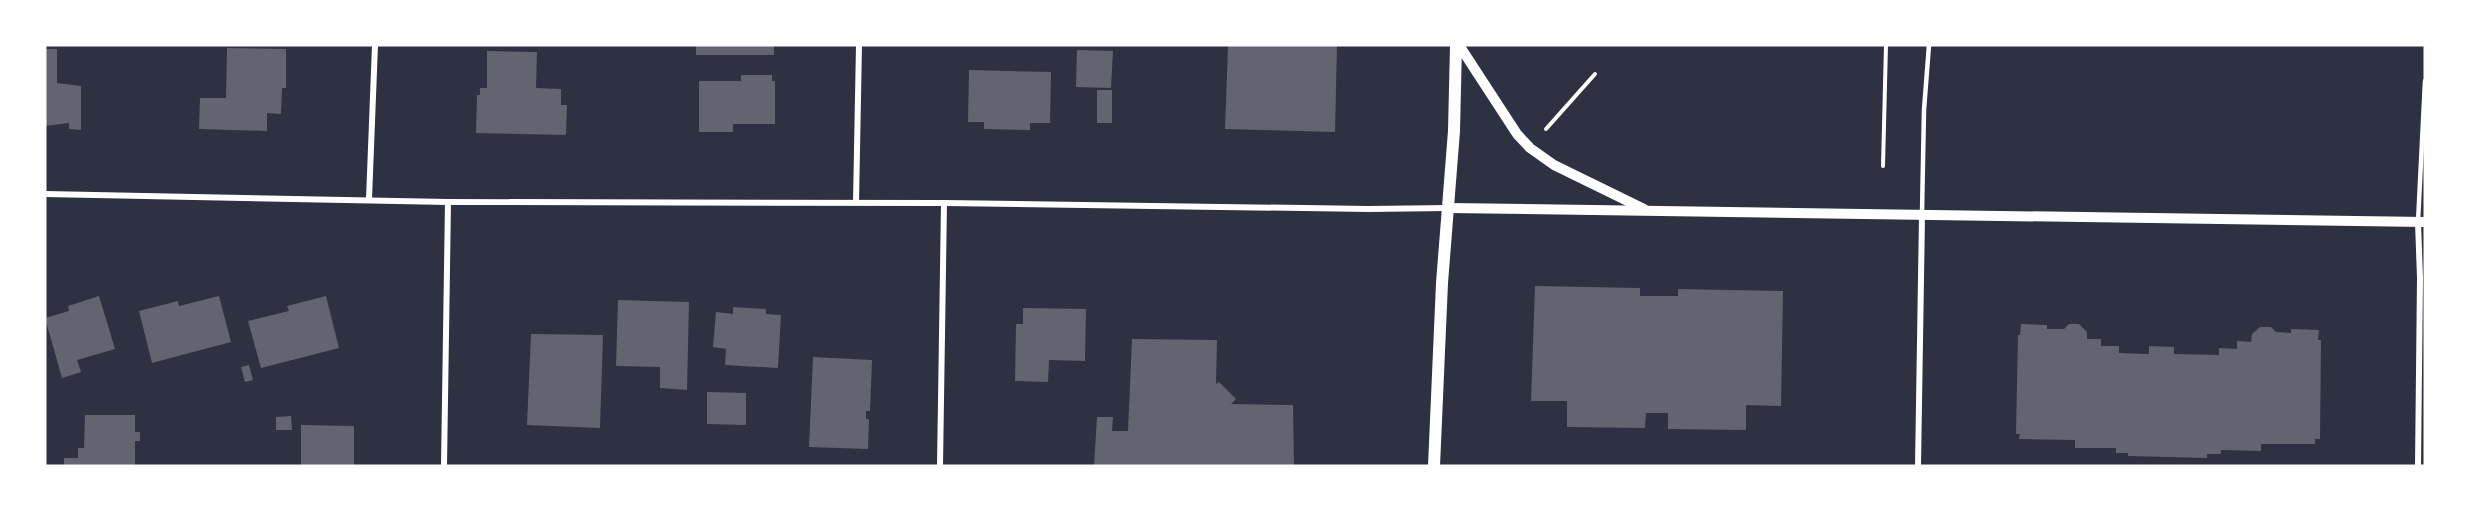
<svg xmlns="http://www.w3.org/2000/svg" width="2470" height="511" font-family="Helvetica,sans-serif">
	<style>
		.building { fill: #626471 }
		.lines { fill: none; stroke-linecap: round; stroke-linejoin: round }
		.path { stroke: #fff; stroke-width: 4 }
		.service { stroke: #fff; stroke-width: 4.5 }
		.minor { stroke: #fff; stroke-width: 6 }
		.tertiary { stroke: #fff; stroke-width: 10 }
		.secondary { stroke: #fff; stroke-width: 12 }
	</style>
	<rect width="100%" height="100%" fill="#2d3142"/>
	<!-- building -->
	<g class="building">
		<rect x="696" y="45" width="78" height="10"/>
		<polygon points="1228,45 1337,45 1335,132 1225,129"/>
		<polygon points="227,48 286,49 286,88 282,88 281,114 267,113 267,131 199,129 200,98 226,98"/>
		<polygon points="45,49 57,49 57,83 81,86 81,130 69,129 69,123 45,126"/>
		<polygon points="1077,50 1113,51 1111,88 1076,87"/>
		<polygon points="487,51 537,52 536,88 561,89 561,105 567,105 566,135 476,133 477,95 480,95 480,88 487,88"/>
		<polygon points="969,70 1051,72 1050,123 1030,123 1030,130 984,129 984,122 968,122"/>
		<polygon points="741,75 772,75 772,81 775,81 775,124 733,124 733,132 699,132 699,81 741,81"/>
		<rect x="1097" y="90" width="15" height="33"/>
		<polygon points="1535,286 1640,288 1640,296 1678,296 1678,289 1783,291 1781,406 1746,405 1746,430 1668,429 1668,413 1646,413 1645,428 1567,427 1567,401 1531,401"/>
		<polygon points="99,296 115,349 77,360 81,372 62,378 45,318 69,311 68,306"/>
		<polygon points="219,296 231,342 152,363 139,311 178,301 179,306"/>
		<polygon points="326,296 339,348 261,368 248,321 289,311 287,306"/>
		<polygon points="618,300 689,302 687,390 660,388 660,367 616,366"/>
		<polygon points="733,307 766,309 766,314 781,315 778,368 725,365 726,349 713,347 716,312 733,314"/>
		<polygon points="1023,308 1086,309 1085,361 1049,360 1048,382 1015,381 1016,324 1023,324"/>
		<polygon points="2021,324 2047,325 2047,329 2064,329 2069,324 2079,324 2087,332 2087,339 2101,339 2101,346 2119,346 2119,353 2149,354 2149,346 2174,347 2174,354 2219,355 2219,348 2237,349 2237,341 2251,342 2252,334 2260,327 2271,327 2276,332 2291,333 2291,329 2319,330 2318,340 2321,340 2320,439 2315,439 2315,444 2261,444 2261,451 2221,450 2221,454 2207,454 2207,458 2128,456 2128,453 2116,453 2116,448 2075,448 2075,440 2019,439 2020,434 2016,434 2018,335 2020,335"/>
		<polygon points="531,334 603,335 600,428 527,425"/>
		<polygon points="1132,339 1217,340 1216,384 1219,382 1236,399 1231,404 1293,405 1294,466 1094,466 1097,417 1113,417 1112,431 1128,431"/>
		<polygon points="813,357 872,360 870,411 866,411 866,419 869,419 868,449 809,447"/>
		<polygon points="249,365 253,380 245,382 241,367"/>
		<polygon points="707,392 746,393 746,425 707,424"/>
		<polygon points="85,415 135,415 135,432 140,432 140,441 135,441 135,466 64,466 64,458 78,458 78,448 84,448"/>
		<polygon points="291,416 292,430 276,430 276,417"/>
		<polygon points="301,425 354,426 354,466 301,466"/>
	</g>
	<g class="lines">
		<!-- path -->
		<g class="path">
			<polyline points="1546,129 1595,74"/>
			<polyline points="1883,166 1886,45"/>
		</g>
		<!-- service -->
		<g class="service">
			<polyline points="1922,213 1924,110 1929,45"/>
			<polyline points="2418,222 2425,81"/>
		</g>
		<!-- minor -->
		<g class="minor">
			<polyline points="45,194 448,202 944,203 1369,209 1448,208"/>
			<polyline points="369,199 375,45"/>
			<polyline points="856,202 859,45"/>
			<polyline points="2418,222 2420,278 2418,466"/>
			<polyline points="444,466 448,202"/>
			<polyline points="940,466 944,203"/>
			<polyline points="1918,466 1922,216"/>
		</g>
		<!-- tertiary -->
		<g class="tertiary">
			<polyline points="1459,45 1517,134 1530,148 1554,165 1644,209"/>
			<polyline points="1448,208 2425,222"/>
		</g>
		<!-- secondary -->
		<polyline class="secondary" points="1434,466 1442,283 1454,131 1456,45"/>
	</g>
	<!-- border -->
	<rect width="2470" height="511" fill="none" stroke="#ffffff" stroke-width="93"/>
</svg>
